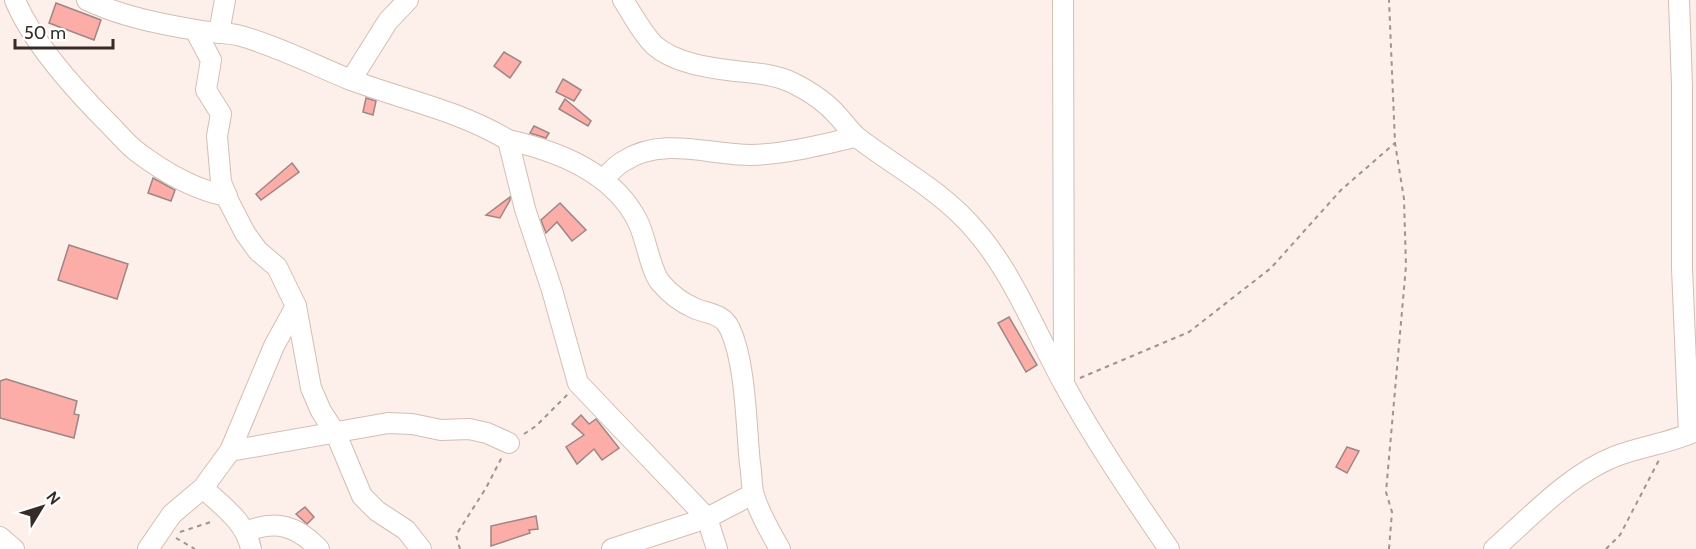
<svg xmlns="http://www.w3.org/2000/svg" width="1696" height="549" font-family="Cabin,sans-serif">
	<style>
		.building { fill: #fcada8; stroke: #9e8684; stroke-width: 1.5 }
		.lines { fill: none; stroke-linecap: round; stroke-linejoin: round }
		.minor-casing { stroke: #d4beb4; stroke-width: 22 }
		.path { stroke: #9e938e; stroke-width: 2; stroke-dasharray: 4.5 4.5; stroke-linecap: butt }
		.minor { stroke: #fff; stroke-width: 20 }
	</style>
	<rect width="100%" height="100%" fill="#fdefe9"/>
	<!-- building -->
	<g class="building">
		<polygon points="56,3 101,20 94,40 49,23"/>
		<polygon points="504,52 521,62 510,78 494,66"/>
		<polygon points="563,79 581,90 574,101 556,92"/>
		<polygon points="366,98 376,101 373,115 363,112"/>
		<polygon points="565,99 591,121 588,126 559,109"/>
		<polygon points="534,126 549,133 546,138 530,133"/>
		<polygon points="292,163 299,172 261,200 256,194"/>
		<polygon points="153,178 175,190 171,201 148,193"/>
		<polygon points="510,197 510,200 500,218 486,215"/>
		<polygon points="560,203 586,230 572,241 557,222 546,233 541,220"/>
		<polygon points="69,245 128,264 117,299 58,280"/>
		<polygon points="1009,317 1037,365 1026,372 998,323"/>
		<polygon points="6,379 77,401 74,414 79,415 74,438 0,418 0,381"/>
		<polygon points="581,415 589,424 596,419 619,448 602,460 594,449 577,464 566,447 584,435 572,424"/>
		<polygon points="1347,447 1359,451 1347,473 1336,467"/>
		<polygon points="305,507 314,517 307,524 296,514"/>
		<polygon points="536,516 538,529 529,530 530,533 491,546 491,526"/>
	</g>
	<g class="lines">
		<!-- minor casing -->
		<g class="minor-casing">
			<g id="minor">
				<path d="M15 0C33 44 76 91 110 125 118 133 126 143 136 151 161 170 195 190 227 196"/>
				<path d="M87 0C120 16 160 24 196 30 211 33 227 32 241 36 280 47 314 65 351 80 404 100 458 110 508 140L525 209 552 290 578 383 707 518 717 549"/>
				<path d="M623 0C633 15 641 32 654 45 674 63 709 68 735 71 755 73 774 74 793 83 809 91 825 101 837 115 844 122 850 132 858 138 892 164 929 184 960 214 1009 261 1032 326 1064 384 1095 441 1132 495 1169 549"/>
				<polyline points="1063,0 1064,382"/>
				<polyline points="1679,0 1682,86 1682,268 1689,434"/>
				<polyline points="219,33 225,0"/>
				<polyline points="351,80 388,21 408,0"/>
				<path d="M508 140C558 151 614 173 638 222 646 238 650 269 660 282 669 293 682 303 696 309 710 314 723 314 730 329 746 364 746 425 750 464 752 474 751 486 754 496 760 514 770 532 780 549"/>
				<path d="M603 179C610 173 616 165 624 161 663 136 708 155 751 155 786 154 821 145 855 137"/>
				<polyline points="296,306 311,388 321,411 336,434 362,496 377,511 406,530 421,549"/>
				<polyline points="230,451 388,423 412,424 441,430 469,429 487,433 509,443"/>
				<path d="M203 488C222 506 246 522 251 549"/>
				<path d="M246 532C276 519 297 526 319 549"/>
				<polyline points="0,537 14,549"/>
				<polyline points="148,549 172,514 203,488 230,451 274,346 296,306 277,267 258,251 245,233 229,202 221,182 217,136 221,114 206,90 211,60 195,30"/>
				<polyline points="612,549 707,518 753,494"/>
				<path d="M1494 549C1532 516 1568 475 1616 456 1642 446 1671 443 1696 431"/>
			</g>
		</g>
		<!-- path -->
		<g class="path">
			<polyline points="1080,378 1189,332 1271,268 1341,190 1395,143"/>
			<polyline points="524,434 536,426 568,394"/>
			<polyline points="180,532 214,521"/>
			<polyline points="176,538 195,549"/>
			<polyline points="460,549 456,535 486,488 502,457"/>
			<polyline points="1389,549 1392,512 1386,492 1406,266 1404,199 1395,143 1389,0"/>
			<polyline points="1606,549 1620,535 1659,460"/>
		</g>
		<!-- minor -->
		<use href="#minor" class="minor"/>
	</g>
	<!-- north arrow -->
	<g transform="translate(42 507) rotate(52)" stroke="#ffffff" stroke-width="4.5" paint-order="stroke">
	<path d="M0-4.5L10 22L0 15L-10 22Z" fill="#352c28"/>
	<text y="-9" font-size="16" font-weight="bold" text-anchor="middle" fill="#352c28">N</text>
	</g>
	<!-- scale -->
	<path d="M15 39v9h98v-9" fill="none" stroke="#352c28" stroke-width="3"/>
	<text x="24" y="39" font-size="18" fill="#352c28" stroke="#ffffff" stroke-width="4.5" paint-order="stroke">50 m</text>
</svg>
